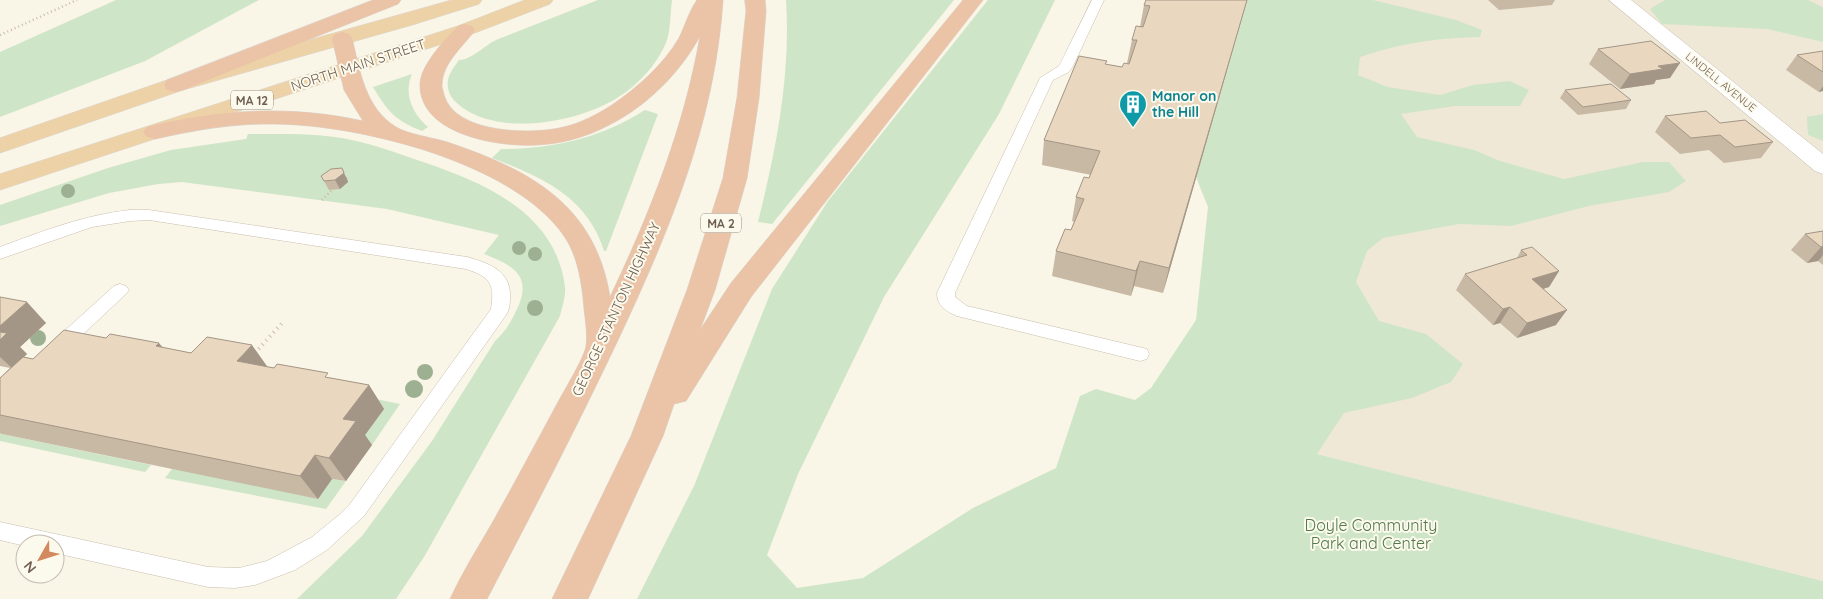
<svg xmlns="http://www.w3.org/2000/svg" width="1823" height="599" font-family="Quicksand,sans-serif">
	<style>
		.residential { fill: #f0e8d6 }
		.green { fill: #cfe5c7 }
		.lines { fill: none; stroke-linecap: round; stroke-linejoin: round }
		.service-casing { stroke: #c9beae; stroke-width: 1 }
		.tertiary-casing { stroke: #c9beae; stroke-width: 1 }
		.trunk-casing { stroke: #dad5d1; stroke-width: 1 }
		.motorway-casing { stroke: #dad5d1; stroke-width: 1 }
		.path-far1 { stroke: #cfbca6; stroke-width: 2.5; stroke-dasharray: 1 3; stroke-linecap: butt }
		.path { stroke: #cfbca6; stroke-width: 4; stroke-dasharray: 1 4.5; stroke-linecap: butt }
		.service { fill: #fff; fill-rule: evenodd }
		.tertiary { fill: #fff; fill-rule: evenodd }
		.trunk { fill: #edd2a7; fill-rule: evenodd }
		.motorway { fill: #ebc3a6; fill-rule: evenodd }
		.tree { fill: #9db192 }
		.wall { fill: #c8b9a5 }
		.shaded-wall { fill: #a39686 }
		.building { fill: #e9d7c0; stroke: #a39686 }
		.labels { text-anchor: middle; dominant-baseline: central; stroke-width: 4; stroke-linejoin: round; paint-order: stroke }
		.far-street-label { font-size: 11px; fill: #6f5f4f; stroke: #fcf9ed }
		.shield { fill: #fcf9ed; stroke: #998d7e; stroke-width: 1 }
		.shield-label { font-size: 12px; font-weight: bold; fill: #6f5f4f }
		.street-label { font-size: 14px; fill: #6f5f4f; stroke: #fcf9ed }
		.culture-label { font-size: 14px; font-weight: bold; fill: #0d838f; stroke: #fcf9ed; text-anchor: start }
		.near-park-label { font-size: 16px; fill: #52794c; stroke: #fcf9ed }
	</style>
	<rect width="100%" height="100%" fill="#f9f5e7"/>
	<!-- residential -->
	<polygon class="residential" points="1323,0 1823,0 1823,581 1317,454"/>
	<!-- green -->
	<g class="green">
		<polygon points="116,0 259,0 145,61 0,117 0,52"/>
		<path d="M598 0H672C670 14 671 33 665 45 654 69 633 90 610 102 571 123 502 135 463 108 453 101 446 93 448 80 449 73 455 66 459 60 471 60 484 46 496 40Z"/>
		<path d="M786 0H954L772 224 758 222C776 150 791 75 786 0Z"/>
		<path d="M988 0H1055L999 114 884 297 798 474 767 555 797 588 863 578 973 508 1056 468 1080 396 1096 389 1135 400 1151 388 1196 320 1208 207 1196 177 1247 2 1238 0H1373L1456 20 1482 30 1480 37C1437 38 1401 43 1360 57L1358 75 1388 87 1440 95 1473 85 1510 81 1529 90 1520 106H1455L1401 114 1417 137 1474 150 1500 161 1564 179 1643 162H1669L1686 181 1669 192 1589 206 1511 226 1459 224 1383 238 1367 251 1356 282 1379 321 1426 334 1463 364 1451 382 1412 398 1344 413 1317 454 1823 581V599H637L694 486 772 289 828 201Z"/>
		<polygon points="1665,0 1808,0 1823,7 1823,42 1767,29 1662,24 1650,9"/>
		<path d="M412 74C403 94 413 114 428 127L422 131C396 121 387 111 373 87Z"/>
		<path d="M645 110 658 114 606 251H604C587 196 541 177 492 158L501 149C553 149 601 138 645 110Z"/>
		<polygon points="1823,114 1823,141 1808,135 1807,117"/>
		<path d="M248 134C277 134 307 133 335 137 365 141 394 152 423 162 485 183 556 213 565 287 566 296 562 307 560 316L424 557 396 599H297L362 536 432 441 495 341C506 331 511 322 517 309 533 276 513 265 484 254L499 235 387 209 182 182 158 184 109 193 0 226V205L108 168 171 150 246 139Z"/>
		<polygon points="264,376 400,404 372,445 359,443 383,409"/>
		<polygon points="0,429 2,434 151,465 145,472 0,441"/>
		<polygon points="172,469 332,479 346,481 326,509 165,478"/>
	</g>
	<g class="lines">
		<!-- service casing -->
		<g class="service-casing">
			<g id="service">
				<path d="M1092 0H1104L1073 66 1069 72 1053 80 955 293V297L967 306 1147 349 1149 354 1147 359 1140 361 957 316C946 311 937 306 937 293L1040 78 1059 66Z"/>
				<path d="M130 210H149L467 257C488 263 510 270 510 295 510 302 510 309 506 315L364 516 327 550 295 570 255 585 235 588 208 587 55 553V544H25V546L0 540V522L208 567 239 568 267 561 312 537 339 515 350 504 491 309C495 283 490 277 466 269L149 220 130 221 92 227 0 259V247C43 231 84 215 130 210Z"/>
				<polygon points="120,284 126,286 129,290 126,294 62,354 56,356 50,354 47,349 50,344 114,286"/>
			</g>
		</g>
		<!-- tertiary casing -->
		<g class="tertiary-casing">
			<polygon id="tertiary" points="1609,0 1631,0 1823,154 1823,174 1815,171"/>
		</g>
		<!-- trunk casing -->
		<g class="trunk-casing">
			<g id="trunk">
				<polygon points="452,0 482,0 479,4 412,25 183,90 0,153 0,138 167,80"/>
				<polygon points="525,0 553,0 550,4 472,34 0,190 0,174 458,26"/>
			</g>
		</g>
		<!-- motorway casing -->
		<g class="motorway-casing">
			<g id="motorway">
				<polygon points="373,0 401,0 398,4 183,90 175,92 167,90 164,85 167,80"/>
				<path d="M697 0H723C715 122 670 229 619 338 577 427 532 513 487 599H450C462 573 477 549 491 525 514 484 536 443 558 402 564 391 585 356 586 346 588 336 585 319 584 308 582 284 578 256 564 236 514 163 361 125 276 124 235 123 195 130 155 139L147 137 143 132 147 127C218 109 291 105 363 121L344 90 332 38 335 34 342 32 349 34 352 38C360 71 365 108 396 127 407 134 434 138 447 142 530 170 595 204 610 297 650 213 684 128 700 36 680 73 647 106 609 125 587 137 561 144 536 145 499 147 420 135 420 85 420 65 445 40 458 26L465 24 472 26 475 30C463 47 443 62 442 84 441 87 444 92 444 95 455 134 532 135 564 127 581 123 598 114 612 105 638 87 663 65 679 38 685 26 689 11 697 0Z"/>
				<polygon points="745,0 765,0 766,11 759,98 747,178 715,290 700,330 731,283 963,0 983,0 751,297 686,401 674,404 663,436 588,599 552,599 631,436 687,290 723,178 737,98 746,11"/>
			</g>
		</g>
		<!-- path-far1 -->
		<g class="path-far1">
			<polyline points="0,35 77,0"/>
			<polyline points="322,200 332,190"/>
		</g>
		<!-- path -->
		<polyline class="path" points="255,353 284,321"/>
		<!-- service -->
		<use href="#service" class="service"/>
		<!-- tertiary -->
		<use href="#tertiary" class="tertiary"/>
		<!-- trunk -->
		<use href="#trunk" class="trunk"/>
		<!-- motorway -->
		<use href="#motorway" class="motorway"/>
	</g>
	<!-- trees -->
	<g class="tree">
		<circle cx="68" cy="191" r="7"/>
		<circle cx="519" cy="248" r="7"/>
		<circle cx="535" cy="254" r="7"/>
		<circle cx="535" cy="308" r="8"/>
		<circle cx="38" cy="338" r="8"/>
		<circle cx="425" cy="372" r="8"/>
		<circle cx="414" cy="389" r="9"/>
	</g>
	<!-- wall -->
	<g class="wall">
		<polygon points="1146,0 1247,0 1163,293 1134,286 1131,296 1052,276 1056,251 1071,230 1074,222 1072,221 1076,197 1089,178 1091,175 1042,165 1044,140 1106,65 1122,67 1129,64 1127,63 1132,40 1140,27 1144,5"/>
		<polygon points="1488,0 1555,0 1552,5 1499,10"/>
		<polygon points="1598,49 1670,78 1656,80 1654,84 1620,89 1589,64"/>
		<polygon points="1823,51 1823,91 1819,92 1786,70 1797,55"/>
		<polygon points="1565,90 1631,100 1626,109 1578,115 1560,98"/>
		<polygon points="1665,116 1720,123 1773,142 1761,158 1724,163 1709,150 1680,154 1655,132"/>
		<polygon points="321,176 347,177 348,182 340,189 329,190"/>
		<polygon points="1823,231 1823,265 1818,261 1807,263 1791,250 1805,234"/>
		<polygon points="1521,250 1559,271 1549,287 1543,289 1556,325 1517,338 1500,323 1493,325 1456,290 1465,274 1517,258"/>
		<polygon points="0,297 46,323 20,347 27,354 24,357 33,359 163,348 369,385 384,409 365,435 372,445 346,481 332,479 318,499 2,434 0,433 0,378 10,368 0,366"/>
	</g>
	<!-- shaded-wall -->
	<g class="shaded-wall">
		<polygon points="1247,0 1247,1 1163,293 1169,268"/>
		<polygon points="1680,63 1670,78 1656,80 1654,84 1620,89 1630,74 1658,66"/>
		<polygon points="1823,86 1823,91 1819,92"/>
		<polygon points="342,168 348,182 340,189 335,180"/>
		<polygon points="1823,246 1823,255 1818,261 1807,263 1821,247"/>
		<polygon points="1140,261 1134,286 1131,296 1136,271"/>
		<polygon points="1559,271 1549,287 1523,295 1532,279"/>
		<polygon points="27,302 46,323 20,347 27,354 12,368 0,357 0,326"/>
		<polygon points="1510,307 1500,323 1493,325 1503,309"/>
		<polygon points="1567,310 1556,325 1517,338 1527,323"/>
		<polygon points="159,343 179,367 156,346"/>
		<polygon points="252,345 269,369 237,361"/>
		<polygon points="369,385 384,409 365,435 372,445 346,481 329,458 343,419"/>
		<polygon points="315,455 332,479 318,499 300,476"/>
	</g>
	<!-- building -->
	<g class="building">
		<polygon points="1146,0 1247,0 1169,268 1140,261 1136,271 1056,251 1065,229 1071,230 1084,199 1076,197 1084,177 1089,178 1100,151 1044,140 1079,56 1107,61 1105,64 1122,67 1124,63 1129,64 1137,40 1132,40 1136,26 1143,27 1150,6 1144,5"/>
		<polygon points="1651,41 1680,63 1658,66 1663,69 1630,74 1598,49"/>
		<polygon points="1823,51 1823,72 1797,55"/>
		<polygon points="1611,84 1631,100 1583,107 1565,90"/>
		<polygon points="1706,111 1720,123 1745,120 1773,142 1735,147 1720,135 1691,138 1665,116"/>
		<polygon points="342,168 344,173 335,180 324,181 321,176 331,169"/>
		<polygon points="1823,231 1823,246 1821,247 1805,234"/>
		<polygon points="1532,247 1559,271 1532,279 1567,310 1527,323 1510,307 1503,309 1465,274 1527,255 1521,250"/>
		<polygon points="0,297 27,302 0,326"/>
		<polygon points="64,330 106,338 110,334 159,343 156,346 191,353 207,337 252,345 237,361 274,368 277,364 328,373 325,377 369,385 343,419 356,421 329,458 315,455 300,476 0,415 0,378 23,357 33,359"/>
		<polygon points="0,332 7,333 0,340"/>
	</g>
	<!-- icons -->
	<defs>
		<g id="building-pin" transform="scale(1.4375)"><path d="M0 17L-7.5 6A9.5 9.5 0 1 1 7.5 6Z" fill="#0f9aa8" stroke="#fcf9ed"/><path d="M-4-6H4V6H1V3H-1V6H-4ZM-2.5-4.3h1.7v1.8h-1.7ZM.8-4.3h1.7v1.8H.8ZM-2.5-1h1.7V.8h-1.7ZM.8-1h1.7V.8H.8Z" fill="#fff"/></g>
	</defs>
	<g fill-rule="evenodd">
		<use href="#building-pin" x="1133" y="104"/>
	</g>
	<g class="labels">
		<!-- far-street labels -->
		<g class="far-street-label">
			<text transform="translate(1721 82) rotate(39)">LINDELL AVENUE</text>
		</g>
		<!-- shield labels -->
		<g class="shield">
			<rect x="231" y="90.5" width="42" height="19" rx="4"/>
			<rect x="701" y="213.5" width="40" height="19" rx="4"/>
		</g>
		<g class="shield-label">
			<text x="252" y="100">MA 12</text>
			<text x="721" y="223">MA 2</text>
		</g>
		<!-- street labels -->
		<g class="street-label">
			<text transform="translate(358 65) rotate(-18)">NORTH MAIN STREET</text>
			<text transform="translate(616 309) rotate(-65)">GEORGE STANTON HIGHWAY</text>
		</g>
		<!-- culture labels -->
		<g class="culture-label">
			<text x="1152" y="96">Manor on<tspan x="1152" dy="16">the Hill</tspan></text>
		</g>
		<!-- near-park labels -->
		<g class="near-park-label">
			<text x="1371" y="525">Doyle Community<tspan x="1371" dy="18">Park and Center</tspan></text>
		</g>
	</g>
	<!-- north arrow -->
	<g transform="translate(40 559) rotate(231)"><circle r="24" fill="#fcf9ed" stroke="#c4bbae"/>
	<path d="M0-4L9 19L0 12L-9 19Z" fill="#d2895d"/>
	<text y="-8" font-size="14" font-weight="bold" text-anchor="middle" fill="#6f5f4f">N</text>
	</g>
</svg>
